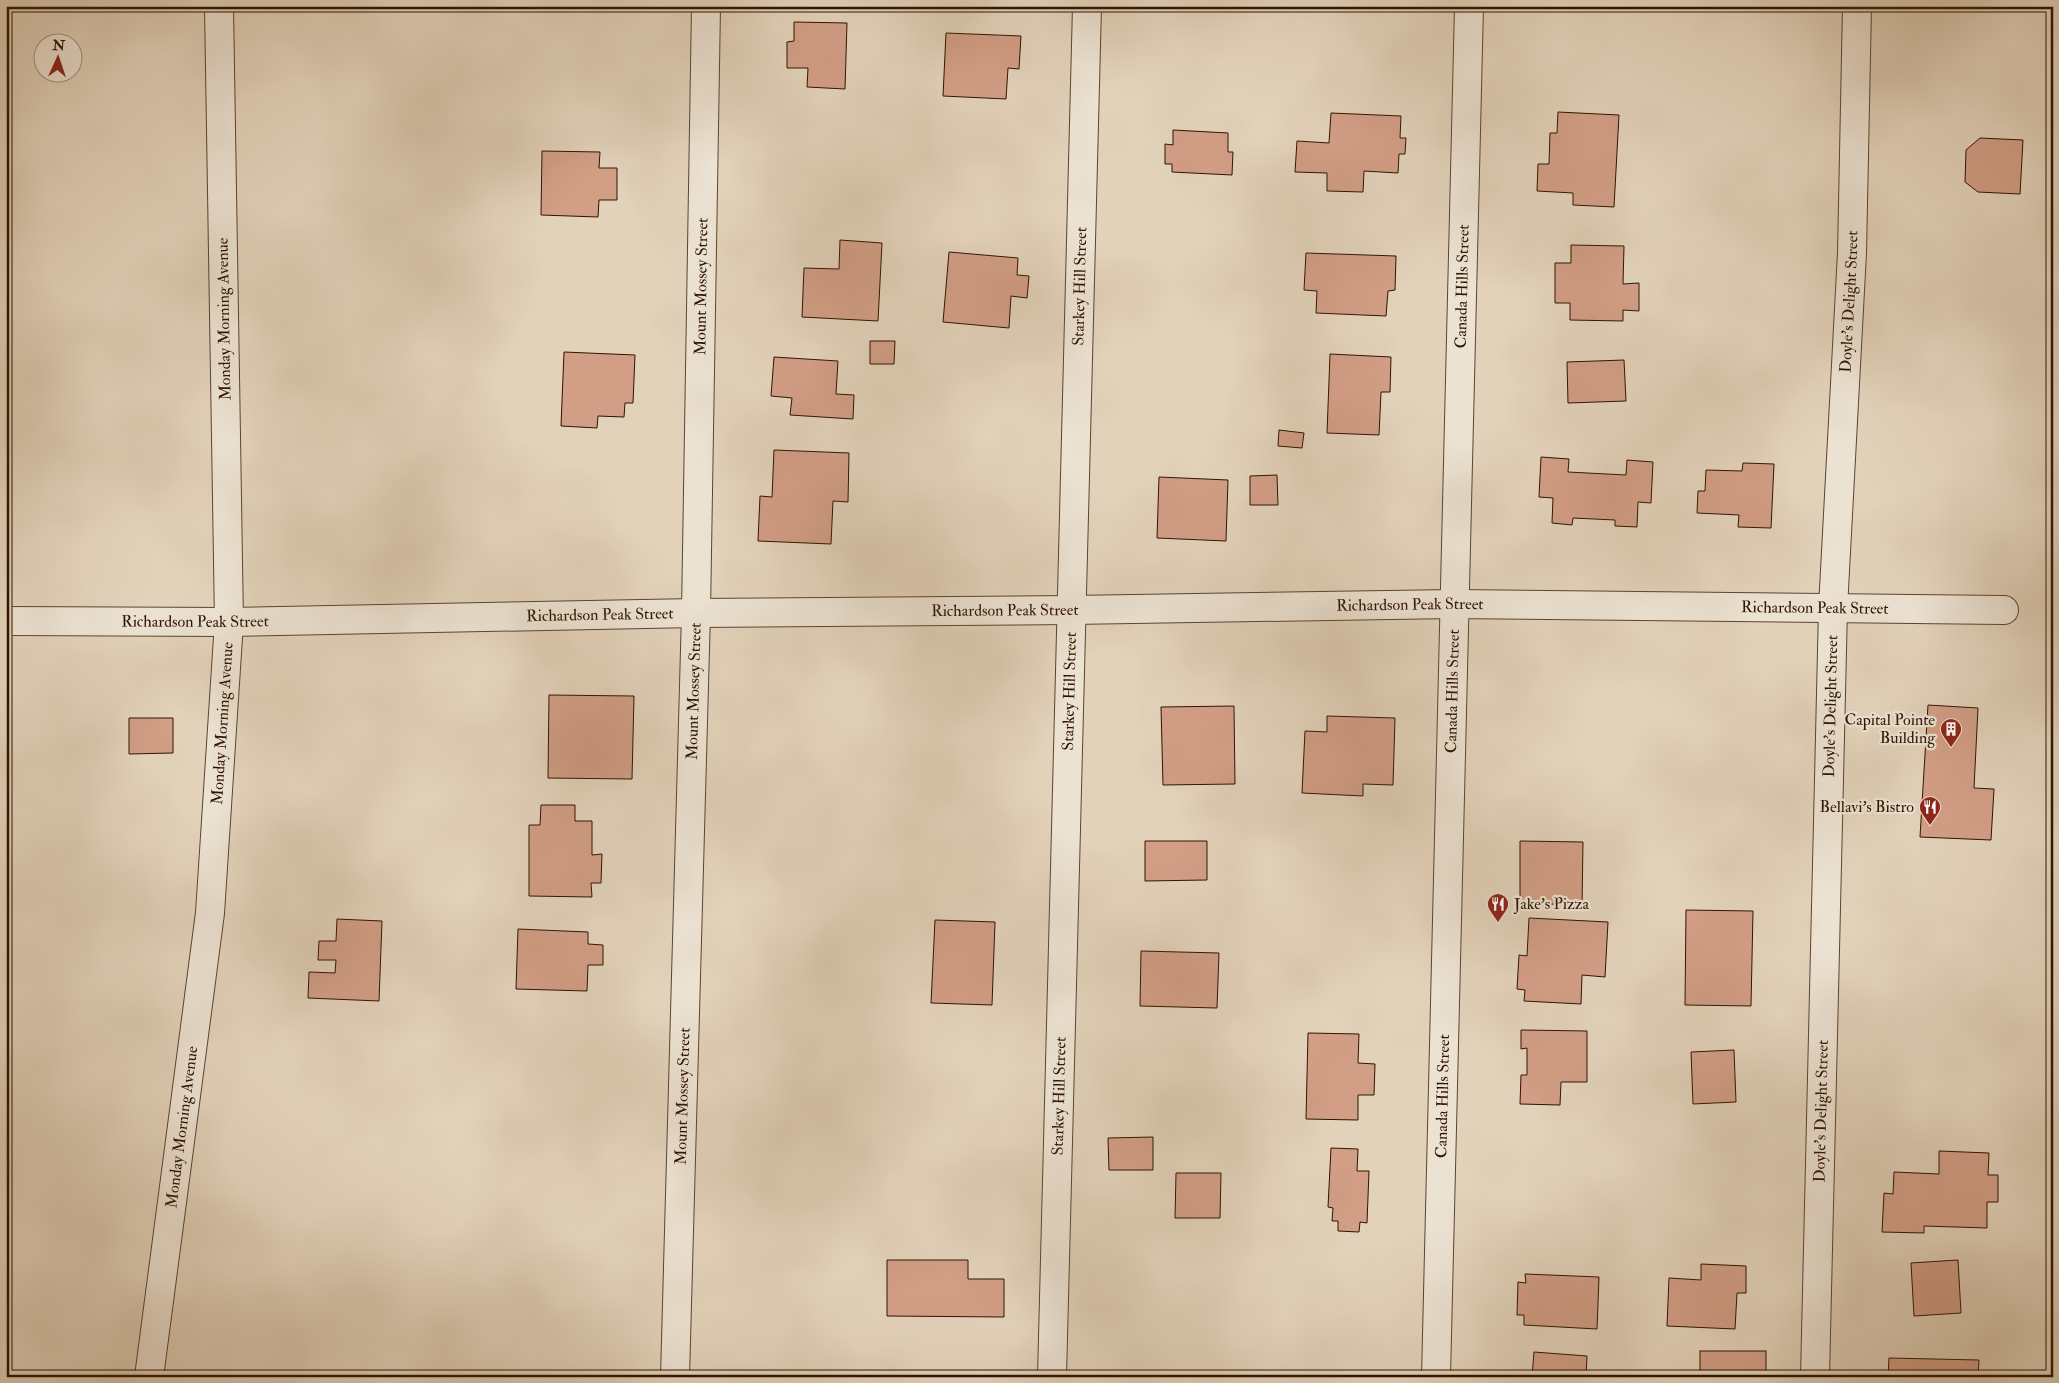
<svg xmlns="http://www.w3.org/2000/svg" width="2059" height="1383" font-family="'IM FELL Double Pica',serif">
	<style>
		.building { fill: #d29e86; stroke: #2e1401 }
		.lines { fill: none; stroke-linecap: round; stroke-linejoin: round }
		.minor-casing { stroke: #5b442f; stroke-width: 30 }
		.minor { stroke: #ece2d2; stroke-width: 28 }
		.labels { text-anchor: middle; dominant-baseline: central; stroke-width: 4.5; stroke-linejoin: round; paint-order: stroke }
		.street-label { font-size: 16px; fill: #2e1401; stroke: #ece2d2 }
		.poi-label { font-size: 16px; fill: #2e1401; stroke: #ece2d2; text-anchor: end }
	</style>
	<rect width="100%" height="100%" fill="#e2d2ba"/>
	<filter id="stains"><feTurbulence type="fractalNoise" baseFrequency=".004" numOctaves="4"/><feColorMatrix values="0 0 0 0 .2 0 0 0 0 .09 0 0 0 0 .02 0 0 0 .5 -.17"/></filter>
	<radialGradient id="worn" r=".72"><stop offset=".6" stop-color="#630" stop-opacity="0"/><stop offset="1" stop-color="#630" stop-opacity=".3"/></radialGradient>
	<!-- building -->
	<g class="building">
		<polygon points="917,6 995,6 995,10"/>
		<polygon points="794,22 847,23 845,89 807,87 808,68 787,68 787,42 794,41"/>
		<polygon points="946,33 1021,36 1019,69 1008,68 1006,99 943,96"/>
		<polygon points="1558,112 1619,115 1614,207 1573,205 1573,193 1537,191 1538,164 1549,164 1550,133 1557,133"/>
		<polygon points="1331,113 1401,116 1400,138 1406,138 1405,154 1399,154 1398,173 1364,171 1363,192 1327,191 1327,173 1295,172 1297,141 1329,143"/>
		<polygon points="1173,130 1228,133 1228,152 1233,152 1232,175 1172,172 1172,164 1165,164 1165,144 1173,145"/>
		<polygon points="1980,138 2023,140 2020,194 1978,192 1965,182 1966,150"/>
		<polygon points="542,151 600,152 599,168 617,168 617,200 599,200 598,217 541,215"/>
		<polygon points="840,240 882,243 878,321 802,317 804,268 839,269"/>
		<polygon points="1571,245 1624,246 1623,284 1639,283 1639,311 1623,310 1623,321 1570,320 1570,303 1555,303 1555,263 1571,263"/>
		<polygon points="949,252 1018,258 1017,275 1029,276 1027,298 1011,296 1009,328 943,322"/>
		<polygon points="1306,253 1396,256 1395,290 1388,291 1386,316 1316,313 1317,291 1304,290"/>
		<polygon points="870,341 895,341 894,364 870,364"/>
		<polygon points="564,352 635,355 633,403 625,403 624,417 598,416 597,428 561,426"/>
		<polygon points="1330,354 1391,357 1390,392 1381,392 1379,435 1327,433"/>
		<polygon points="774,357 838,361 836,394 854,395 853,419 790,415 792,398 771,396"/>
		<polygon points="1624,360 1626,401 1568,403 1567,362"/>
		<polygon points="1279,430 1304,433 1302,448 1278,446"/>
		<polygon points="774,450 849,453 848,502 833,501 831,544 758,541 760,496 772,497"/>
		<polygon points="1541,457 1569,459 1568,472 1626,475 1627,460 1653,462 1651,503 1638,502 1637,527 1615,526 1615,520 1573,518 1572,525 1552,523 1553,498 1539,497"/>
		<polygon points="1743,463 1774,464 1771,528 1738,527 1739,515 1697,513 1698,491 1705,491 1706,470 1742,471"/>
		<polygon points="1277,475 1278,505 1250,505 1250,476"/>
		<polygon points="1159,477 1228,480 1226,541 1157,538"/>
		<polygon points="549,695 634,696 632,779 548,778"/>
		<polygon points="1928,705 1978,708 1974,788 1994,789 1991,840 1920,837"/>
		<polygon points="1234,706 1235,784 1163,785 1161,707"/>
		<polygon points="1327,716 1395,718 1393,785 1363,784 1363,796 1302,793 1305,731 1327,732"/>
		<polygon points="129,718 173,718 173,753 129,754"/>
		<polygon points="541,805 575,805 575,821 592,821 592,855 602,854 601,883 591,883 592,897 529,896 529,825 540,825"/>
		<polygon points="1145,841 1207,841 1207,880 1145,881"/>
		<polygon points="1520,841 1583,842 1582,905 1520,903"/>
		<polygon points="1686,910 1753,911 1751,1006 1685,1005"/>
		<polygon points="1529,918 1608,922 1605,977 1582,975 1581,1004 1524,1001 1525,990 1517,989 1519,955 1527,956"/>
		<polygon points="337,919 382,921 379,1001 308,998 309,972 335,973 336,960 318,960 319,941 336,941"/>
		<polygon points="935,920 995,922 992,1005 931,1003"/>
		<polygon points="518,929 588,932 588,944 603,945 603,965 588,965 587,991 516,989"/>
		<polygon points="1141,951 1219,953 1217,1008 1140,1006"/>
		<polygon points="1521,1030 1587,1031 1587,1082 1561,1082 1560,1105 1520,1104 1521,1075 1527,1075 1527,1048 1521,1049"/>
		<polygon points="1308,1033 1359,1034 1358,1063 1375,1064 1374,1095 1358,1095 1358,1120 1306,1119"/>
		<polygon points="1734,1050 1736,1102 1693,1104 1691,1052"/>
		<polygon points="1153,1137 1153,1170 1109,1170 1108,1138"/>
		<polygon points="1331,1148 1358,1149 1357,1171 1369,1171 1367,1223 1360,1222 1359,1232 1338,1231 1338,1221 1332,1221 1333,1208 1328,1207"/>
		<polygon points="1939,1151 1989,1153 1988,1175 1998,1175 1998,1202 1987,1202 1987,1228 1924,1226 1924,1233 1882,1232 1884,1193 1893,1194 1894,1172 1939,1174"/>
		<polygon points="1176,1173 1221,1173 1220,1218 1175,1218"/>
		<polygon points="887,1260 968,1260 968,1279 1004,1279 1004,1317 887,1316"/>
		<polygon points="1958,1260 1961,1313 1914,1316 1911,1263"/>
		<polygon points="1701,1264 1746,1266 1746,1293 1737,1293 1735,1329 1667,1326 1669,1278 1701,1280"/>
		<polygon points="1525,1274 1599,1277 1597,1329 1524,1325 1524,1315 1517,1315 1518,1282 1526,1283"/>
		<rect x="1700" y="1351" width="66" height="26"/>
		<polygon points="1534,1352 1587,1356 1586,1377 1532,1377"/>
		<polygon points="1889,1358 1979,1360 1978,1377 1888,1377"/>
	</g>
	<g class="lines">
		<!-- minor casing -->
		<g class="minor-casing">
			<g id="minor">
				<path id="s1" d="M6 621 229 622 696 613 1071 610 1453 604 2004 610"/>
				<path id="s2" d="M149 1377 210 913 229 622 219 6"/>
				<path id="s3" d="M675 1377 696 613 706 6"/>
				<path id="s4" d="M1052 1377 1087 6"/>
				<path id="s5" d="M1436 1377 1469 6"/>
				<path id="s6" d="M1815 1377 1833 608 1852 253 1857 6"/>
			</g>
		</g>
		<!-- minor -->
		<use href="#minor" class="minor"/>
	</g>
	<!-- icons -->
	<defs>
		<g id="building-pin" transform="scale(1.125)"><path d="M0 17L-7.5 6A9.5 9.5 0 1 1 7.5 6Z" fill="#8f2418" stroke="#ece2d2"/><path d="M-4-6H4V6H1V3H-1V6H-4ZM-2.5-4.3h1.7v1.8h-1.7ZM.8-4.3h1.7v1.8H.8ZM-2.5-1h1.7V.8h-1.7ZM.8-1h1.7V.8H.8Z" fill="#fff"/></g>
		<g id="restaurant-pin" transform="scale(1.125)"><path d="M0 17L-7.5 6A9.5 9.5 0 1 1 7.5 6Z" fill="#8f2418" stroke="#ece2d2"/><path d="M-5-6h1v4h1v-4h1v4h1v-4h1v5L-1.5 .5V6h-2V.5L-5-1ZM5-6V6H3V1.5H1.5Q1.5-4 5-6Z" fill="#fff"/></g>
	</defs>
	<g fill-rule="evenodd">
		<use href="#building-pin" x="1951" y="729"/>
		<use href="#restaurant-pin" x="1930" y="807"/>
		<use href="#restaurant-pin" x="1498" y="904"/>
	</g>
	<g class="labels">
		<!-- street labels -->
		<g class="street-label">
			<text stroke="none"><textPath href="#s3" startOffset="1091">Mount Mossey Street</textPath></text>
			<text stroke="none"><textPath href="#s4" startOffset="1091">Starkey Hill Street</textPath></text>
			<text stroke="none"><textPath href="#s5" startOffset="1091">Canada Hills Street</textPath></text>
			<text stroke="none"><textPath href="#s6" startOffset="1076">Doyle's Delight Street</textPath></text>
			<text transform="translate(224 319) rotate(-91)">Monday Morning Avenue</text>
			<text stroke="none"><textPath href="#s1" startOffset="1404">Richardson Peak Street</textPath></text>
			<text stroke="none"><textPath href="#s1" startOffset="1809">Richardson Peak Street</textPath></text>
			<text stroke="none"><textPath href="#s1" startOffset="999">Richardson Peak Street</textPath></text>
			<text stroke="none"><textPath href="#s1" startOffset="594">Richardson Peak Street</textPath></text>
			<text stroke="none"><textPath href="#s1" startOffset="189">Richardson Peak Street</textPath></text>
			<text stroke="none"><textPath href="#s4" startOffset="686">Starkey Hill Street</textPath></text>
			<text stroke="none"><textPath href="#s5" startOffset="686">Canada Hills Street</textPath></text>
			<text stroke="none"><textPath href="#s3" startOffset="686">Mount Mossey Street</textPath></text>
			<text stroke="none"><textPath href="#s6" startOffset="671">Doyle's Delight Street</textPath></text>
			<text stroke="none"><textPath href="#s2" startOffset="658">Monday Morning Avenue</textPath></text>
			<text stroke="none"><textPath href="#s3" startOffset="281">Mount Mossey Street</textPath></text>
			<text stroke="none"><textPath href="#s4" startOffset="281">Starkey Hill Street</textPath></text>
			<text stroke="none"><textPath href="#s5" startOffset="281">Canada Hills Street</textPath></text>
			<text stroke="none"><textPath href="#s6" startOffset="266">Doyle's Delight Street</textPath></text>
			<text stroke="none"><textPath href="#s2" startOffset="252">Monday Morning Avenue</textPath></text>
		</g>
		<!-- poi labels -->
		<g class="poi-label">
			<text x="1935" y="720">Capital Pointe<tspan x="1935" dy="18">Building</tspan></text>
			<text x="1914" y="807">Bellavi's Bistro</text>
			<text x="1514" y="904" text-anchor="start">Jake's Pizza</text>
		</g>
	</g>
	<!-- margin -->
	<rect width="2059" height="1383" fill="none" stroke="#e2d2ba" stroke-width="25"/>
	<rect x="8" y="8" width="2044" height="1368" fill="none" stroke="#2e1401" stroke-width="2.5"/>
	<rect x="12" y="12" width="2034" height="1358" fill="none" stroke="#2e1401"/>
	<!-- north arrow -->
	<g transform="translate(58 58) rotate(3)"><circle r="24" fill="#ece2d2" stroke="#a0907e"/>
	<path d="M0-4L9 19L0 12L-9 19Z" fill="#8f2418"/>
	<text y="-8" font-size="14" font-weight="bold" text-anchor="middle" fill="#2e1401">N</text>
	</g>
	<rect width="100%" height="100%" filter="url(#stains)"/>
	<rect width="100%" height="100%" fill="url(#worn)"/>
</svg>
